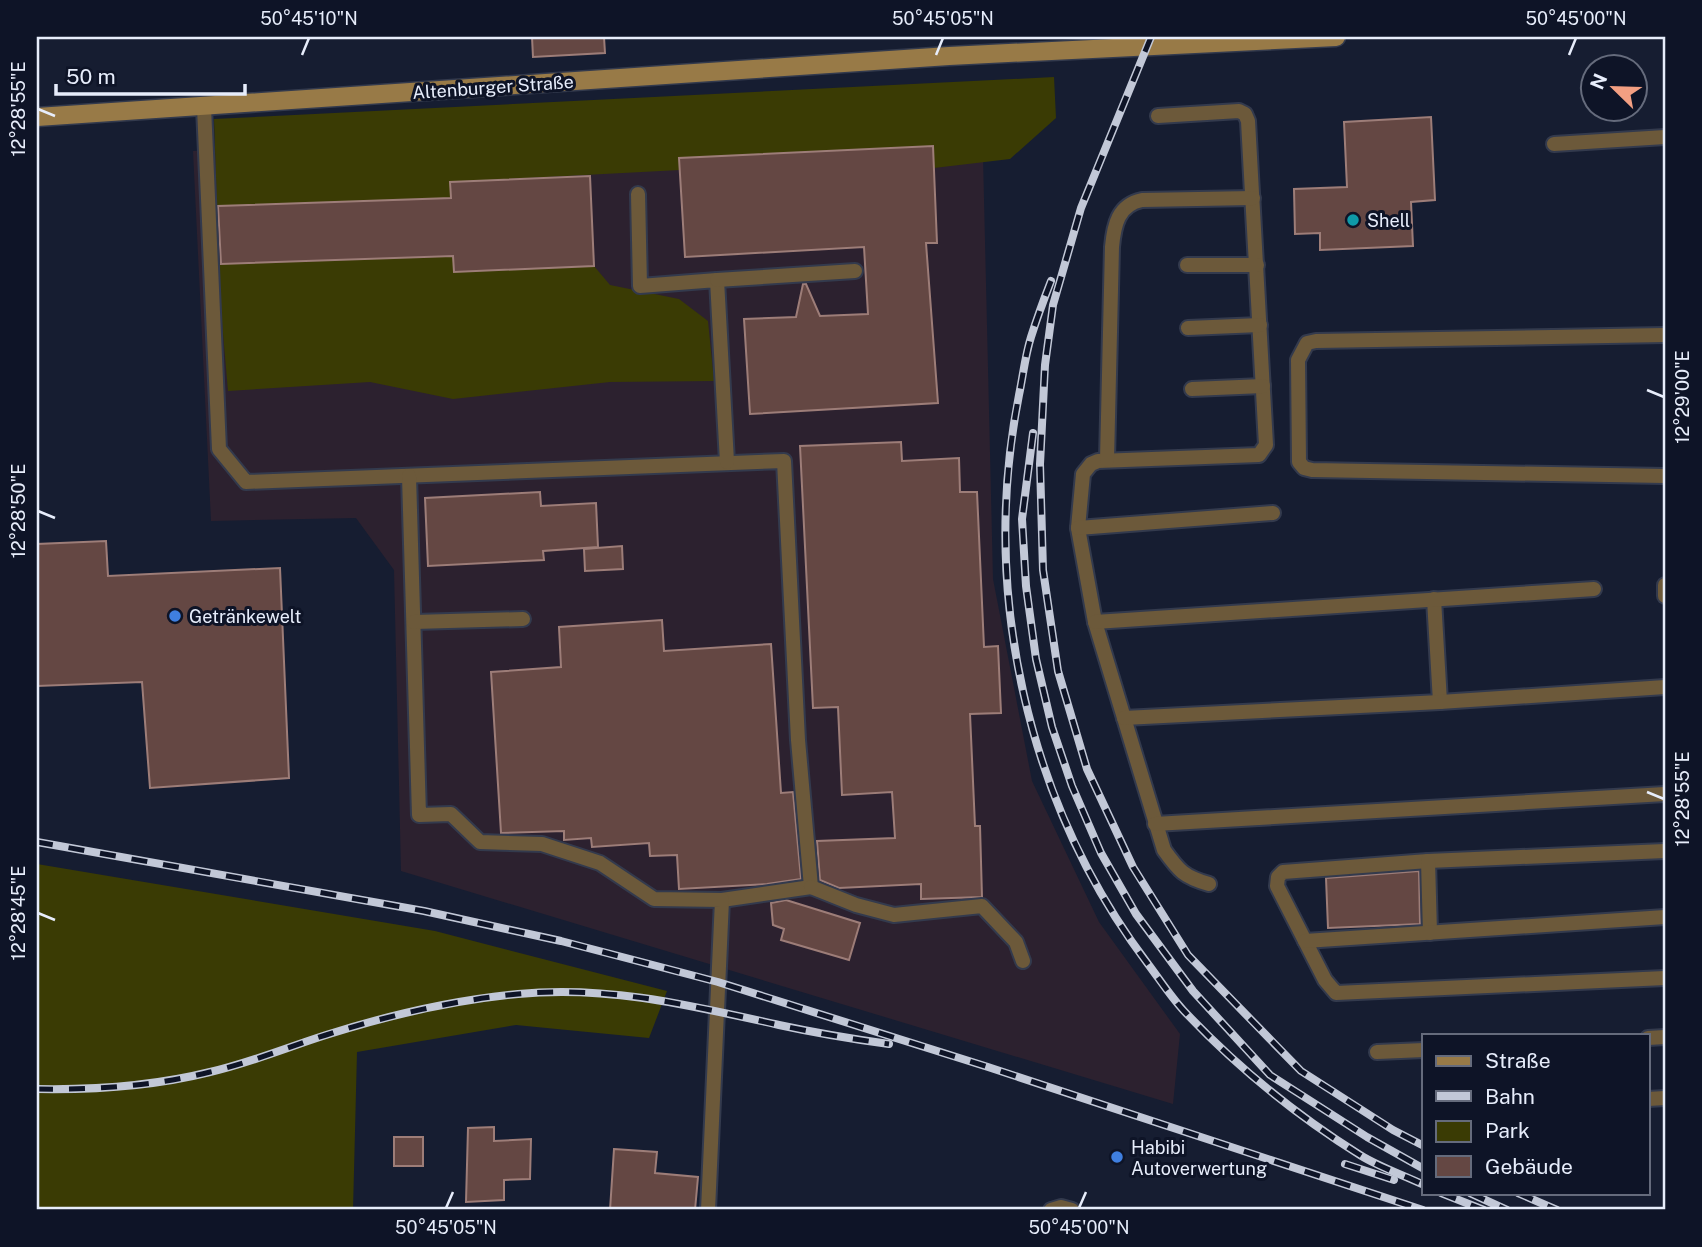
<svg xmlns="http://www.w3.org/2000/svg" width="1702" height="1247" font-family="'Public Sans',sans-serif">
	<style>
		.industrial { fill: #2c212f }
		.green { fill: #3a3b04 }
		.building { fill: #644743; stroke: #9d7d78; stroke-width: 2 }
		.lines { fill: none; stroke-linecap: round; stroke-linejoin: round }
		.lane-casing { stroke: #333a4d; stroke-width: 18 }
		.secondary-casing { stroke: #333a4d; stroke-width: 21 }
		.lane { stroke: #6c593a; stroke-width: 14 }
		.secondary { stroke: #987a47; stroke-width: 18 }
		.rail-casing { stroke: #c2c8d7; stroke-width: 8 }
		.rail { stroke: #0e1427; stroke-width: 5; stroke-dasharray: 16; stroke-linecap: butt }
		.ticks { fill: none; stroke: #e7edfb; stroke-width: 2.5 }
		.culture-dot { fill: #0f9aa8; stroke: #0e1427; stroke-width: 2.5 }
		.shop-dot { fill: #3f7fe0; stroke: #0e1427; stroke-width: 2.5 }
		.labels { text-anchor: middle; dominant-baseline: central; stroke-width: 6; stroke-linejoin: round; paint-order: stroke }
		.street-label { font-size: 18px; fill: #e7edfb; stroke: #0e1427 }
		.poi-label { font-size: 18px; fill: #e7edfb; stroke: #0e1427; text-anchor: start }
		.neatline { fill: none; stroke: #e7edfb; stroke-width: 2.5 }
		.ticks-label { font-size: 18px; text-anchor: middle; fill: #e7edfb }
	</style>
	<rect width="100%" height="100%" fill="#161d31"/>
	<!-- industrial -->
	<polygon class="industrial" points="982,114 993,579 1032,781 1099,922 1180,1034 1173,1104 401,871 394,570 356,518 211,521 193,151"/>
	<!-- green -->
	<g class="green">
		<polygon points="1054,77 1056,118 1010,159 934,168 933,146 680,158 680,170 451,182 451,204 217,206 214,119"/>
		<polygon points="453,249 455,272 594,266 610,285 679,299 708,321 714,381 610,382 453,399 370,382 228,391 217,264 423,257 425,251"/>
		<polygon points="37,864 435,931 667,991 649,1038 516,1025 357,1052 353,1210 37,1210"/>
	</g>
	<!-- building -->
	<g class="building">
		<polygon points="532,37 604,37 605,53 533,57"/>
		<polygon points="1431,117 1435,200 1411,202 1413,246 1320,250 1320,233 1295,234 1294,189 1347,187 1344,122"/>
		<polygon points="933,146 937,243 926,243 938,403 750,414 744,319 796,317 803,284 806,284 820,316 868,314 864,247 685,257 679,158"/>
		<polygon points="590,176 594,266 454,272 453,256 221,264 218,206 451,198 450,182"/>
		<polygon points="901,442 902,461 959,458 960,492 977,492 984,647 998,646 1001,713 970,714 975,826 980,826 982,897 921,899 921,884 839,888 820,880 817,841 895,838 892,792 842,795 838,707 813,708 800,446"/>
		<polygon points="540,492 541,506 596,503 598,547 543,551 544,560 428,566 425,498"/>
		<polygon points="106,541 108,576 280,568 289,778 150,788 142,682 37,686 37,544"/>
		<polygon points="622,546 623,569 585,571 584,549"/>
		<polygon points="662,620 664,651 771,644 781,793 793,792 801,879 767,884 679,889 677,855 650,856 649,843 592,847 591,838 564,840 564,831 501,833 491,672 561,667 559,627"/>
		<polygon points="1419,871 1420,924 1328,928 1326,878"/>
		<polygon points="786,900 860,923 849,960 781,940 784,929 773,925 771,903"/>
		<polygon points="494,1127 494,1141 531,1139 530,1179 504,1180 504,1200 466,1202 468,1128"/>
		<rect x="394" y="1137" width="29" height="29"/>
		<polygon points="614,1149 657,1152 655,1173 698,1177 695,1210 610,1210"/>
	</g>
	<g class="lines">
		<!-- lane casing -->
		<g class="lane-casing">
			<g id="lane">
				<polyline points="204,107 219,449 246,482 784,461 798,740 811,887 722,900"/>
				<path d="M1158 116 1239 111 1245 114 1248 121 1266 445 1259 455 1098 461 1091 464 1083 474 1078 528 1095 622 1164 850C1179 871 1184 877 1209 884"/>
				<polyline points="1554,144 1665,137"/>
				<polyline points="638,194 640,286 717,280 727,462"/>
				<polyline points="1187,265 1257,265"/>
				<polyline points="717,280 855,271"/>
				<polyline points="1188,328 1260,325"/>
				<polyline points="1665,335 1316,341 1307,343 1298,360 1299,462 1304,468 1312,470 1665,476"/>
				<polyline points="1192,389 1263,386"/>
				<path d="M1107 460 1112 247C1114 225 1118 205 1142 200L1253 198"/>
				<polyline points="409,476 419,815 451,814 480,842 542,844 600,863 654,899 722,900 708,1210"/>
				<polyline points="1078,528 1273,513"/>
				<polyline points="1665,585 1665,596"/>
				<polyline points="1434,599 1440,702"/>
				<polyline points="414,622 523,619"/>
				<polyline points="1095,622 1594,589"/>
				<polyline points="1124,718 1440,702 1665,687"/>
				<polyline points="1155,824 1665,794"/>
				<polyline points="1665,851 1428,861 1283,872 1278,877 1277,886 1325,980 1336,993 1665,978"/>
				<polyline points="1428,861 1430,933"/>
				<polyline points="811,887 856,905 894,915 982,906 1016,942 1023,961"/>
				<polyline points="1305,941 1665,917"/>
				<polyline points="1648,1038 1665,1037"/>
				<polyline points="1377,1052 1424,1050"/>
				<polyline points="1648,1099 1665,1098"/>
				<polyline points="1051,1210 1061,1207 1072,1210"/>
			</g>
		</g>
		<!-- secondary casing -->
		<g class="secondary-casing">
			<polyline id="secondary" points="37,117 949,56 1336,37"/>
		</g>
		<!-- lane -->
		<use href="#lane" class="lane"/>
		<!-- secondary -->
		<use href="#secondary" class="secondary"/>
		<!-- rail casing -->
		<g class="rail-casing">
			<g id="rail">
				<polyline points="1151,37 1081,208 1053,305 1045,365 1040,464 1043,570 1058,671 1087,769 1133,867 1188,955 1301,1071 1393,1130 1424,1146"/>
				<path d="M1051 281C1044 299 1037 318 1031 337 1025 356 1023 376 1019 395 980 592 1027 804 1148 964 1160 980 1171 997 1184 1011 1236 1066 1296 1115 1360 1155 1379 1167 1403 1175 1424 1185"/>
				<polyline points="1033,433 1022,519 1026,586 1036,659 1052,727 1072,786 1101,853 1136,914 1193,991 1270,1075 1367,1137 1424,1169"/>
				<polyline points="37,842 424,911 561,941 718,982 988,1067 1423,1210"/>
				<path d="M37 1089C95 1090 154 1086 210 1072 250 1063 288 1047 326 1035 386 1016 455 1000 518 994 608 985 693 1006 779 1025 816 1033 852 1039 889 1044"/>
				<polyline points="1345,1164 1394,1180"/>
				<polyline points="1441,1193 1484,1210"/>
				<polyline points="1470,1193 1507,1210"/>
				<polyline points="1518,1193 1557,1210"/>
			</g>
		</g>
		<!-- rail -->
		<use href="#rail" class="rail"/>
	</g>
	<!-- ticks -->
	<path class="ticks" d="M302 55 309 38M936 55 943 38M1569 55 1576 38M38 109 55 116M1647 390 1664 397M38 511 55 518M1647 792 1664 799M38 913 55 920M446 1208 453 1192M1079 1208 1086 1192"/>
	<!-- markers -->
	<circle class="culture-dot" cx="1353" cy="220" r="7"/>
	<g class="shop-dot">
		<circle cx="175" cy="616" r="7"/>
		<circle cx="1117" cy="1157" r="7"/>
	</g>
	<g class="labels">
		<!-- street labels -->
		<g class="street-label">
			<text transform="translate(493 87) rotate(-4)">Altenburger Straße</text>
		</g>
		<!-- poi labels -->
		<g class="poi-label">
			<text x="1367" y="220">Shell</text>
			<text x="189" y="616">Getränkewelt</text>
			<text x="1131" y="1147">Habibi<tspan x="1131" dy="21">Autoverwertung</tspan></text>
		</g>
	</g>
	<!-- border -->
	<rect width="1702" height="1247" fill="none" stroke="#0e1427" stroke-width="77"/>
	<!-- legend -->
	<rect x="1422" y="1034" width="228" height="161" fill="#0e1427" stroke="#656b7c" stroke-width="2"/>
	<rect x="1436" y="1056" width="35" height="10" fill="#987a47" stroke="#656b7c" stroke-width="2"/>
	<text x="1485" y="1068" font-size="21" fill="#e7edfb">Straße</text>
	<rect x="1436" y="1091" width="35" height="10" fill="#c2c8d7" stroke="#656b7c" stroke-width="2"/>
	<text x="1485" y="1104" font-size="21" fill="#e7edfb">Bahn</text>
	<rect x="1436" y="1121" width="35" height="21" fill="#3a3b04" stroke="#656b7c" stroke-width="2"/>
	<text x="1485" y="1138" font-size="21" fill="#e7edfb">Park</text>
	<rect x="1436" y="1156" width="35" height="21" fill="#644743" stroke="#656b7c" stroke-width="2"/>
	<text x="1485" y="1174" font-size="21" fill="#e7edfb">Gebäude</text>
	<!-- north arrow -->
	<g transform="translate(1614 88) rotate(293)"><circle r="33" fill="#0e1427" stroke="#656b7c" stroke-width="2"/>
	<path d="M0-5L12 26L0 18L-12 26Z" fill="#f39f82"/>
	<text y="-10" font-size="19" font-weight="bold" text-anchor="middle" fill="#e7edfb">N</text>
	</g>
	<!-- scale -->
	<path d="M56 84v10h189v-10" fill="none" stroke="#e7edfb" stroke-width="3.5"/>
	<text x="66" y="84" font-size="21" fill="#e7edfb" stroke="#0e1427" stroke-width="5" paint-order="stroke">50 m</text>
	<rect x="38" y="38" width="1626" height="1170" class="neatline"/>
	<g class="ticks-label">
		<text x="309" y="25">50°45'10"N</text>
		<text x="943" y="25">50°45'05"N</text>
		<text x="1576" y="25">50°45'00"N</text>
		<text transform="translate(19 109) rotate(-90)" y="6">12°28'55"E</text>
		<text transform="translate(1683 397) rotate(-90)" y="6">12°29'00"E</text>
		<text transform="translate(19 511) rotate(-90)" y="6">12°28'50"E</text>
		<text transform="translate(1683 799) rotate(-90)" y="6">12°28'55"E</text>
		<text transform="translate(19 913) rotate(-90)" y="6">12°28'45"E</text>
		<text x="446" y="1234">50°45'05"N</text>
		<text x="1079" y="1234">50°45'00"N</text>
	</g>
</svg>
